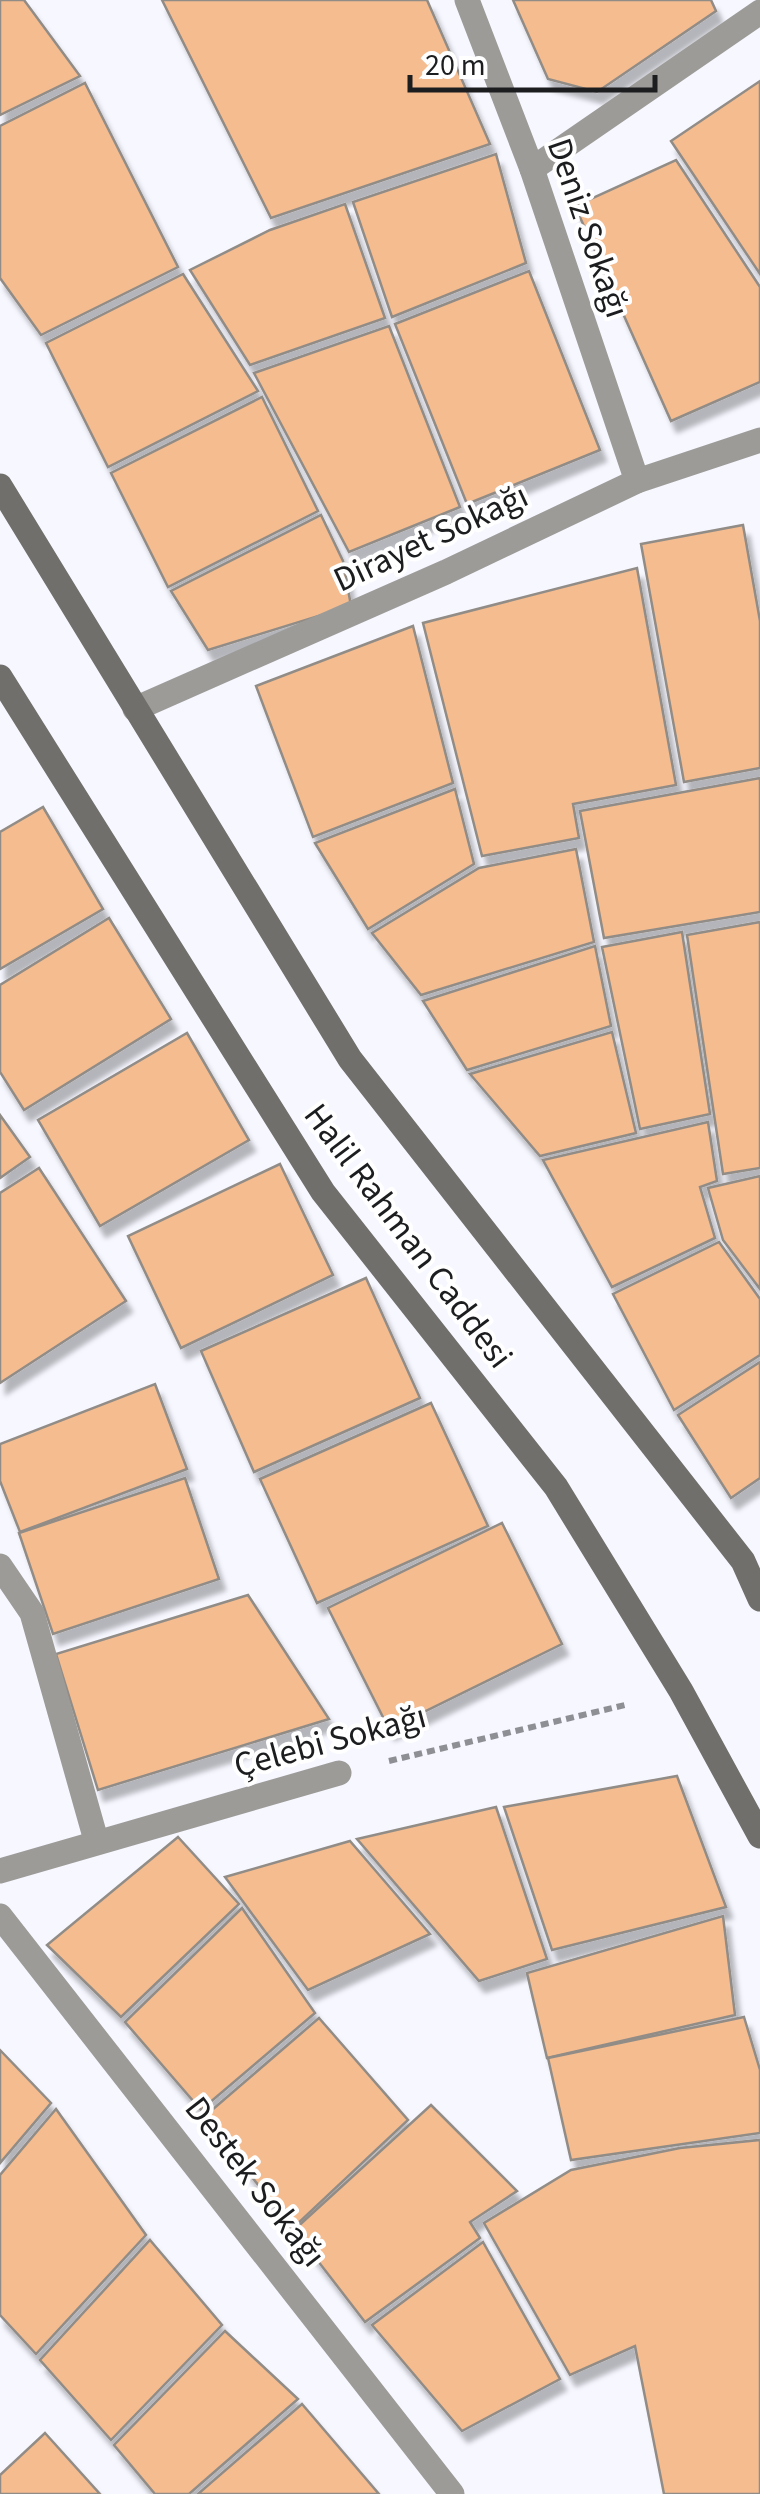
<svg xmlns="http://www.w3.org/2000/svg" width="760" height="2494" font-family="'Source Sans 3',sans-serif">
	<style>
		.building { fill: #f5bc8f; stroke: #928c87; stroke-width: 2.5; filter: url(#shadow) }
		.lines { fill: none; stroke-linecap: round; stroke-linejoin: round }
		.path { stroke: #8e8f94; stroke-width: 6; stroke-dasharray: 8 5; stroke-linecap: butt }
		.street { stroke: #9c9b98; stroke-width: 25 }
		.secondary { stroke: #716f6b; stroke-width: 25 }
		.labels { text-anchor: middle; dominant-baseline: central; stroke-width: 8; stroke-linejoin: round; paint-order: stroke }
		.street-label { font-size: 35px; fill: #1c1d1f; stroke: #fff }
	</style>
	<defs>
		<filter id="shadow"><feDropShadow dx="6" dy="11" stdDeviation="2.5" flood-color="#0004"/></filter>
	</defs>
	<rect width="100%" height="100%" fill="#f6f7ff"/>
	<!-- building -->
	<g class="building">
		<polygon points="0,0 24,0 80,76 0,115"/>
		<polygon points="162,0 427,0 490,144 271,218"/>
		<polygon points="513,0 711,0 716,11 597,92 548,79"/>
		<polygon points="760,81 760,274 671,141"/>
		<polygon points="85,83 178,267 41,335 0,278 0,126"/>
		<polygon points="496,154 526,263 392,317 353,202"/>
		<polygon points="676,160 760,287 760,382 671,421 575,206"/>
		<polygon points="345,204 385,318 250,365 190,270 270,230"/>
		<polygon points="529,271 600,450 467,504 395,324"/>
		<polygon points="183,274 258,391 108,467 46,343"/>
		<polygon points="389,326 460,507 349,552 254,373"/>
		<polygon points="262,397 318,511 168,587 111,473"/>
		<polygon points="321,515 343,561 351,606 208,650 171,591"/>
		<polygon points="743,525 760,621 760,768 684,782 641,544"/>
		<polygon points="637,568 676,785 573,804 579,838 482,856 423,623"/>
		<polygon points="413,626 453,783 313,837 256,686"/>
		<polygon points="760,778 760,912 604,938 580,811"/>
		<polygon points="455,789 474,864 368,929 315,843"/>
		<polygon points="43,807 103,909 0,969 0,832"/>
		<polygon points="576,849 594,942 421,995 372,933 479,868"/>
		<polygon points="109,918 171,1019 24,1110 0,1072 0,985"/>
		<polygon points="760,922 760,1168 723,1174 687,935"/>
		<polygon points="682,932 710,1114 640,1129 602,947"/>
		<polygon points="595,946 611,1026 467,1070 423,1001"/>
		<polygon points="612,1032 636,1133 540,1156 470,1074"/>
		<polygon points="187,1033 249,1140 100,1226 38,1120"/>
		<polygon points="0,1115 30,1157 0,1178"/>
		<polygon points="708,1122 717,1181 700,1187 715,1238 612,1287 543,1160"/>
		<polygon points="280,1164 333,1275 181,1348 128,1236"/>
		<polygon points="39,1168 126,1301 0,1383 0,1193"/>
		<polygon points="760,1176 760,1289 723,1240 708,1188"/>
		<polygon points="719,1242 760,1299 760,1355 674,1410 613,1294"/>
		<polygon points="366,1278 420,1398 254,1472 201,1351"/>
		<polygon points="760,1362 760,1478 731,1498 678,1415"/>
		<polygon points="155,1384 187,1469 20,1532 0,1481 0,1444"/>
		<polygon points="431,1403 488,1526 317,1603 260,1479"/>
		<polygon points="185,1478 219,1579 53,1634 19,1533"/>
		<polygon points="502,1523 562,1644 389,1729 328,1608"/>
		<polygon points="248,1595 329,1719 98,1790 56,1654"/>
		<polygon points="677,1776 726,1907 552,1950 504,1807"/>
		<polygon points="496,1807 547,1959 479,1981 357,1839"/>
		<polygon points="178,1837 239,1904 121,2017 47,1945"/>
		<polygon points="350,1841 430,1934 308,1990 225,1877"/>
		<polygon points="242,1908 315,2013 201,2110 125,2022"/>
		<polygon points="723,1916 735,2015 547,2058 527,1973"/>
		<polygon points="744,2017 760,2070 760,2133 571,2160 548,2058"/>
		<polygon points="319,2018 408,2120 292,2229 205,2116"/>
		<polygon points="0,2050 51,2103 0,2163"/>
		<polygon points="431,2105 517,2191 470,2222 480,2238 365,2322 294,2230"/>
		<polygon points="56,2109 146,2235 36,2354 0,2315 0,2175"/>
		<polygon points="760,2140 760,2494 664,2494 635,2346 570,2375 484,2223 571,2170 680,2148"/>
		<polygon points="150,2240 222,2325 111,2440 40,2360"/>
		<polygon points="483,2242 560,2379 462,2431 372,2325"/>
		<polygon points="225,2331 298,2399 189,2494 155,2494 114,2445"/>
		<polygon points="302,2404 379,2494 198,2494"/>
		<polygon points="45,2433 100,2494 0,2494 0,2475"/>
	</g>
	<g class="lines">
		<!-- path -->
		<polyline class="path" points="389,1761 625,1705"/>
		<!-- street -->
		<g class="street">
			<polyline points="467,0 532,169 637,481"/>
			<polyline points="532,169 760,12"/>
			<polyline points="135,709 446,572 637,481 760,440"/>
			<polyline points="0,1566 32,1613 96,1840"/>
			<polyline points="0,1871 339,1773"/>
			<polyline points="0,1916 452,2494"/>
		</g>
		<!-- secondary -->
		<g class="secondary">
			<polyline points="0,486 350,1059 743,1561 760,1599"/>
			<polyline points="0,677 323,1192 556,1487 681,1691 760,1836"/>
		</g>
	</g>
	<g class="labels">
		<!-- street labels -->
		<g class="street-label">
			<text transform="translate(588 228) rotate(71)">Deniz Sokağı</text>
			<text transform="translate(431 538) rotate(-25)">Dirayet Sokağı</text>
			<text transform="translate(408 1236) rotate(53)">Halil Rahman Caddesi</text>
			<text transform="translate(330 1741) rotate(-15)">Çelebi Sokağı</text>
			<text transform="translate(255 2182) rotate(52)">Destek Sokağı</text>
		</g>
	</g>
	<!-- scale -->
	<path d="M410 75v15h245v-15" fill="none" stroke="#1c1d1f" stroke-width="5"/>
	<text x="425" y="75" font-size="30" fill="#1c1d1f" stroke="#ffffff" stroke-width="8" paint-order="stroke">20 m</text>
</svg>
